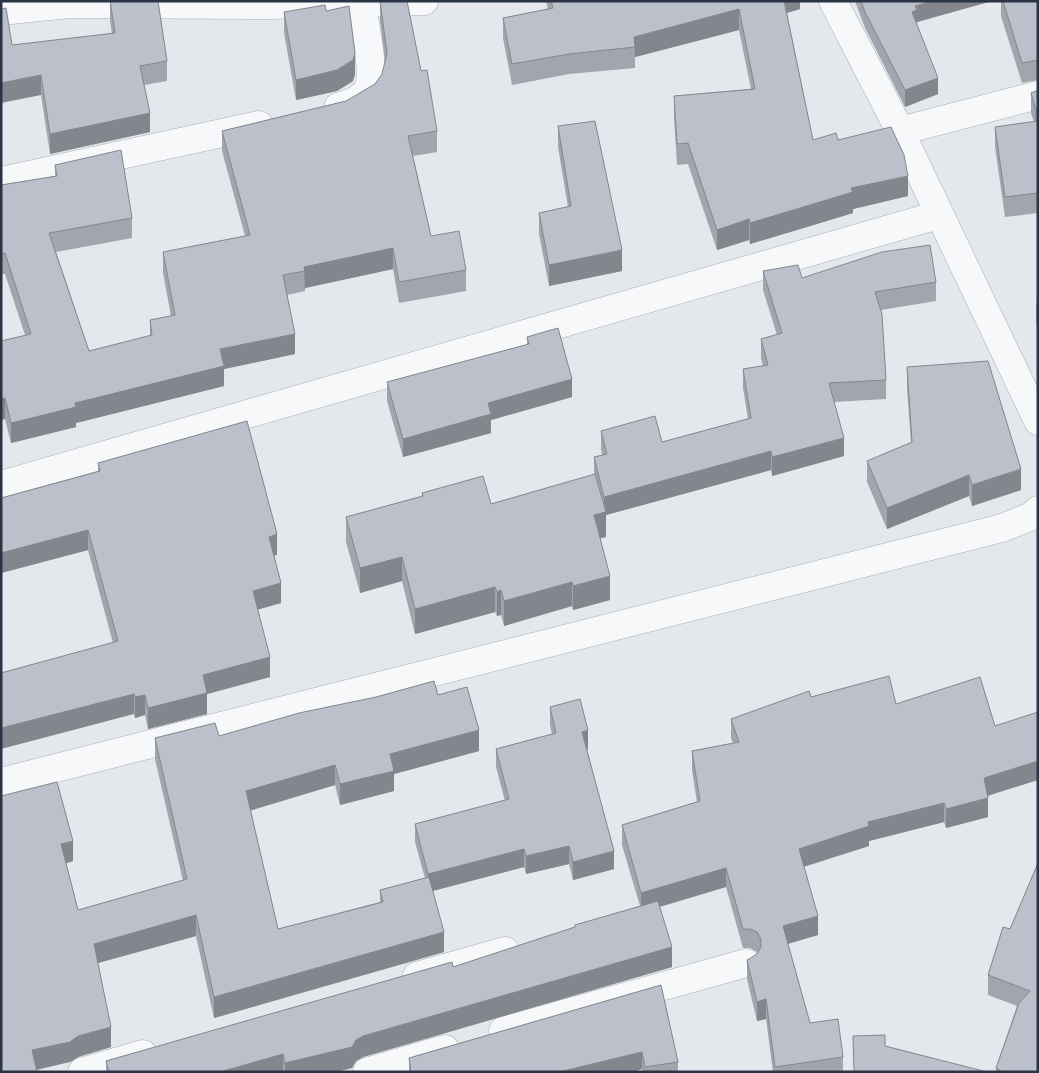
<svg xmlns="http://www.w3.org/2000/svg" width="1039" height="1073" font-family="Figtree,sans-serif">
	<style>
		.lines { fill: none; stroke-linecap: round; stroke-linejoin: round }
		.street-casing { stroke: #a9aeb7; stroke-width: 29 }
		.street { stroke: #f7f8fa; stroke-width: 28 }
		.wall { fill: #a1a5ae }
		.shaded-wall { fill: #83868d }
		.building { fill: #bbc0ca; stroke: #83868d }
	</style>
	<rect width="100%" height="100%" fill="#e4e7ec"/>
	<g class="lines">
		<!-- street casing -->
		<g class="street-casing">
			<g id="street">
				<polyline points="833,1 900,131 1038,421"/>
				<polyline points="1,11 69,4 270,5 424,1"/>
				<path d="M338 107C347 105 364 98 368 89 376 70 364 24 362 3"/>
				<polyline points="900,131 1038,95"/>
				<polyline points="1,181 259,125"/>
				<polyline points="1,485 938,215"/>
				<polyline points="1,782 1002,528 1030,517 1038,510"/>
				<polyline points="417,976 505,951"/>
				<polyline points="503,1031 746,963"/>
				<polyline points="82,1072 143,1054"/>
				<polyline points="367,1072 445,1049"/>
			</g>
		</g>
		<!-- street -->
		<use href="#street" class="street"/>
	</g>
	<!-- wall -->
	<g class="wall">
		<polygon points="110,1 167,61 167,81 144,85 150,132 50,154 41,95 12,45 112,34 110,20"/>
		<polygon points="380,1 421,71 437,131 437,152 413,156 431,236 466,270 466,291 399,303 393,269 305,288 305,291 287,295 295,354 224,369 224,386 76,423 76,427 11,443 5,419 1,420 1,341 25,335 5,274 1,274 1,185 55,176 55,165 132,218 132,238 56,252 89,351 150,336 150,320 171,316 163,273 163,252 245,236 222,151 222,131 346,101 375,84 382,74 385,61 380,21"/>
		<polygon points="546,1 800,1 800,9 787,13 813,140 838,140 908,196 853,209 853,213 750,244 749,240 717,250 688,164 677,165 674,117 674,96 751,89 739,30 635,57 635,68 569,74 512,85 503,38 503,18 548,9"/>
		<polygon points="855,1 992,1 917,22 917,25 938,94 905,107 865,28"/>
		<polygon points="1001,1 1038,1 1038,80 1022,83 1001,16"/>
		<polygon points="326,11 355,74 353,81 337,91 296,100 284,33 284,12"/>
		<polygon points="1038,90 1038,213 1005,217 995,147 995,127 1034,122 1031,113 1031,93"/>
		<polygon points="558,126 622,271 549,286 539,234 539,213 568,207 558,147"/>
		<polygon points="763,271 802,278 936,282 936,301 881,310 886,380 886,399 834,402 844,456 772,476 771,470 606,515 606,537 600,538 610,600 573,610 572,606 504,626 501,615 497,616 495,612 415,634 402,581 360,593 346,542 346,517 422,496 422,493 491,504 594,475 594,457 602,455 601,449 601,431 662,442 748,419 743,388 743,369 763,366 761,358 761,339 777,335 763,290"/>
		<polygon points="1036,303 1038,303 1038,330 1036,322"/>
		<polygon points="527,337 572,397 491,420 491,433 403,457 387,401 387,382 527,345"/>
		<polygon points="907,367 1021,490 972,506 969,496 887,529 867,482 867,461 911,443 907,388"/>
		<polygon points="98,463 277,555 273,555 281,603 258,609 270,677 207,694 207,714 148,729 145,715 135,718 113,643 88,550 1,573 1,498 98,471"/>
		<polygon points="438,695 479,751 394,774 394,791 340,805 335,785 250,810 278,929 380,902 380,890 425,878 415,842 415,824 505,801 496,767 496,749 552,734 550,725 550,707 588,749 587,749 614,869 573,880 569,864 526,874 524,867 433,891 444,952 214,1018 196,936 98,963 111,1047 78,1057 70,1062 1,796 73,861 66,863 78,910 183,881 155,759 155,738 219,736"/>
		<polygon points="811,697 896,704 988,796 988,817 946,828 944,822 869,841 869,846 804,867 818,935 788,944 810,1023 843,1057 843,1072 773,1072 766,1019 757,1021 747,979 747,960 758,954 757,952 750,948 743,948 726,887 660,907 672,967 363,1057 356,1061 352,1068 335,1072 106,1072 106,1061 453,967 575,927 575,925 640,906 622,845 622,825 697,802 692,770 692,751 733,743 731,738 731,719"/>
		<polygon points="1038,863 1038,1072 996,1072 996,1068 1017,1006 988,995 988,975 1010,929"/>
		<polygon points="661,985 678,1062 678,1072 643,1072 642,1069 632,1072 409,1072 409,1058"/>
	</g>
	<!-- shaded-wall -->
	<g class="shaded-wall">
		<polygon points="783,1 800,1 800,9 783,14"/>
		<polygon points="932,1 992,1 917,22 917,27 912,12 915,6"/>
		<polygon points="739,9 739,30 635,57 634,37"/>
		<polygon points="355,53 355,74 353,81 337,91 296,100 296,80"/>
		<polygon points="41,75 41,95 1,103 1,83"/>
		<polygon points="938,78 938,94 905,107 905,90"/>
		<polygon points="150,113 150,132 50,154 50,134"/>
		<polygon points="908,176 908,196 853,209 853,213 750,244 750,223 851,188"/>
		<polygon points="749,219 749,240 717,250 717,230"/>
		<polygon points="393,248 393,269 305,288 304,267"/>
		<polygon points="622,250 622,271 549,286 549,265"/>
		<polygon points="295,334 295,354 224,369 224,386 76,423 76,427 11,443 11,423 75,403 220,349"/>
		<polygon points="572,379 572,397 491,420 491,433 403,457 403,439 488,403"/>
		<polygon points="5,398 5,419 1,420 1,399"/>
		<polygon points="844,438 844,456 772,476 772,457"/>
		<polygon points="771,451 771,470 606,515 606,537 594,540 594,515 604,513 604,497"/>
		<polygon points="1021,469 1021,490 972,506 972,485"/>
		<polygon points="969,475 969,496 887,529 887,508"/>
		<polygon points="88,530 88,550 1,573 1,553"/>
		<polygon points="277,534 277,555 269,557 269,537"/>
		<polygon points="402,557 402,581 360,593 360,568"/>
		<polygon points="610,576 610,600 573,610 573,586"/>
		<polygon points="572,582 572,606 504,626 504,601"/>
		<polygon points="281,583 281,603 253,611 253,591"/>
		<polygon points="495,587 495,612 415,634 415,609"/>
		<polygon points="501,590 501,615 497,616 497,592"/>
		<polygon points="270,657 270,677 207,694 207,714 148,729 148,708 203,675"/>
		<polygon points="134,694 134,714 1,749 1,728"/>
		<polygon points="145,695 145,715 135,718 135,697"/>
		<polygon points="479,730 479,751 394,774 394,791 340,805 340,784 390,754"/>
		<polygon points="588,730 588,749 582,750 582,732"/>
		<polygon points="1038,761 1038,780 984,797 984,778"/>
		<polygon points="335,765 335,785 246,812 246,791"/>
		<polygon points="988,798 988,817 946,828 946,809"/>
		<polygon points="944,803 944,822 869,841 869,846 799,868 799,849 868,822"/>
		<polygon points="73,841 73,861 61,865 61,844"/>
		<polygon points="569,846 569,864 526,874 526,856"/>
		<polygon points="524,849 524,867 428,892 428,874"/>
		<polygon points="614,851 614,869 573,880 573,862"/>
		<polygon points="726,868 726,887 641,912 641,893"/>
		<polygon points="196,915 196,936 94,964 94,944"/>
		<polygon points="818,916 818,935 783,945 783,926"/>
		<polygon points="444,932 444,952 214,1018 214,997"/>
		<polygon points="672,947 672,967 363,1057 356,1061 352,1068 335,1072 285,1072 285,1063 356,1040 363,1036"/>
		<polygon points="766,999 766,1019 757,1021 757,1002"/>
		<polygon points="111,1027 111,1047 78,1057 70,1062 32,1071 32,1050"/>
		<polygon points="642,1052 642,1069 632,1072 559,1072"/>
		<polygon points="283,1054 283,1072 220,1072"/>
	</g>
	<!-- building -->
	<g class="building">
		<polygon points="110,1 158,1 167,61 140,66 150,113 50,134 41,75 1,83 1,9 6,8 12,45 115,33"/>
		<polygon points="380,1 407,1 421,71 427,70 437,131 408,136 431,236 459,231 466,270 399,282 393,248 304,267 305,271 283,275 295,334 220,349 224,366 75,403 76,407 11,423 5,398 1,399 1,341 31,334 5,253 1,254 1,185 57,176 55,165 121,150 132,218 49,233 89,351 152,335 150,320 175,315 163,252 250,235 222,131 346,101 375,84 382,74 387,53"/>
		<polygon points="551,1 784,1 813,140 836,133 838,140 891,127 904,155 908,176 851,188 853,192 750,223 749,219 717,230 688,143 677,144 674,96 755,89 739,9 634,37 635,47 569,54 512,64 503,18 553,8"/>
		<polygon points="861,1 932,1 915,6 917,10 912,12 938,78 905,90 865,12"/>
		<polygon points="1003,1 1038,1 1038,60 1022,63"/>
		<polygon points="325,5 326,11 349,6 355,53 353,60 337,70 296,80 284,12"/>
		<polygon points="1038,90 1038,193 1005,197 995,127 1037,121 1035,114 1037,113 1031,93"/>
		<polygon points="595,121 622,250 549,265 539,213 571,206 558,126"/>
		<polygon points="930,245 936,282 875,292 882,314 886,380 829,383 844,438 772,457 771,451 604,497 594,457 607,454 601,431 655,416 662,442 751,418 743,369 768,365 761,339 782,333 763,271 798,265 802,278 882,252"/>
		<polygon points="558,328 572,379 488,403 491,414 403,439 387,382 529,344 527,337"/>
		<polygon points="988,361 1021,469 972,485 969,475 887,508 867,461 912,442 907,367"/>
		<polygon points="247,421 277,534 269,537 281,583 253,591 270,657 203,675 207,693 148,708 145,695 135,697 134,694 1,728 1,673 118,641 88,530 1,553 1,498 100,471 98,463"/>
		<polygon points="595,474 606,512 594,515 610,576 573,586 572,582 504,601 501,590 497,592 495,587 415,609 402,557 360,568 346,517 423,496 422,493 483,476 491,504"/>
		<polygon points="889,676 896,704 980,677 995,726 1038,712 1038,761 984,778 988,798 946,809 944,803 868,822 869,826 799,849 818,916 783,926 810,1023 838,1019 843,1057 775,1067 766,999 757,1002 747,960 757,954 761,947 761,939 757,932 750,929 743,929 726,868 641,893 622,825 700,801 692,751 739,742 731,719 809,691 811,697"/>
		<polygon points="434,681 438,695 467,687 479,730 390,754 394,771 340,784 335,765 246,791 278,929 383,902 380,890 429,877 444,932 214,997 196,915 94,944 111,1027 78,1036 70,1042 32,1050 37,1072 1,1072 1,796 57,782 73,841 61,844 78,910 187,879 155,738 215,723 219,736 299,713 376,697"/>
		<polygon points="580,699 588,730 582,732 614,851 573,862 569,846 526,856 524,849 428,874 415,824 509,799 496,749 556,733 550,707"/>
		<polygon points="1038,863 1038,1072 1003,1072 996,1068 1019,1003 1030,991 988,975 1003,927 1010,929"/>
		<polygon points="658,901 672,947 363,1036 356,1040 352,1047 285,1063 283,1054 220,1072 109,1072 106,1061 452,962 453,967 575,927 575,925"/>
		<polygon points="661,985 678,1062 645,1067 642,1052 559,1072 411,1072 409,1058"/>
		<polygon points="885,1035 885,1046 987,1072 854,1072 853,1036"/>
	</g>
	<!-- border -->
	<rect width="1039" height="1073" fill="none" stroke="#2b3445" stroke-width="5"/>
</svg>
